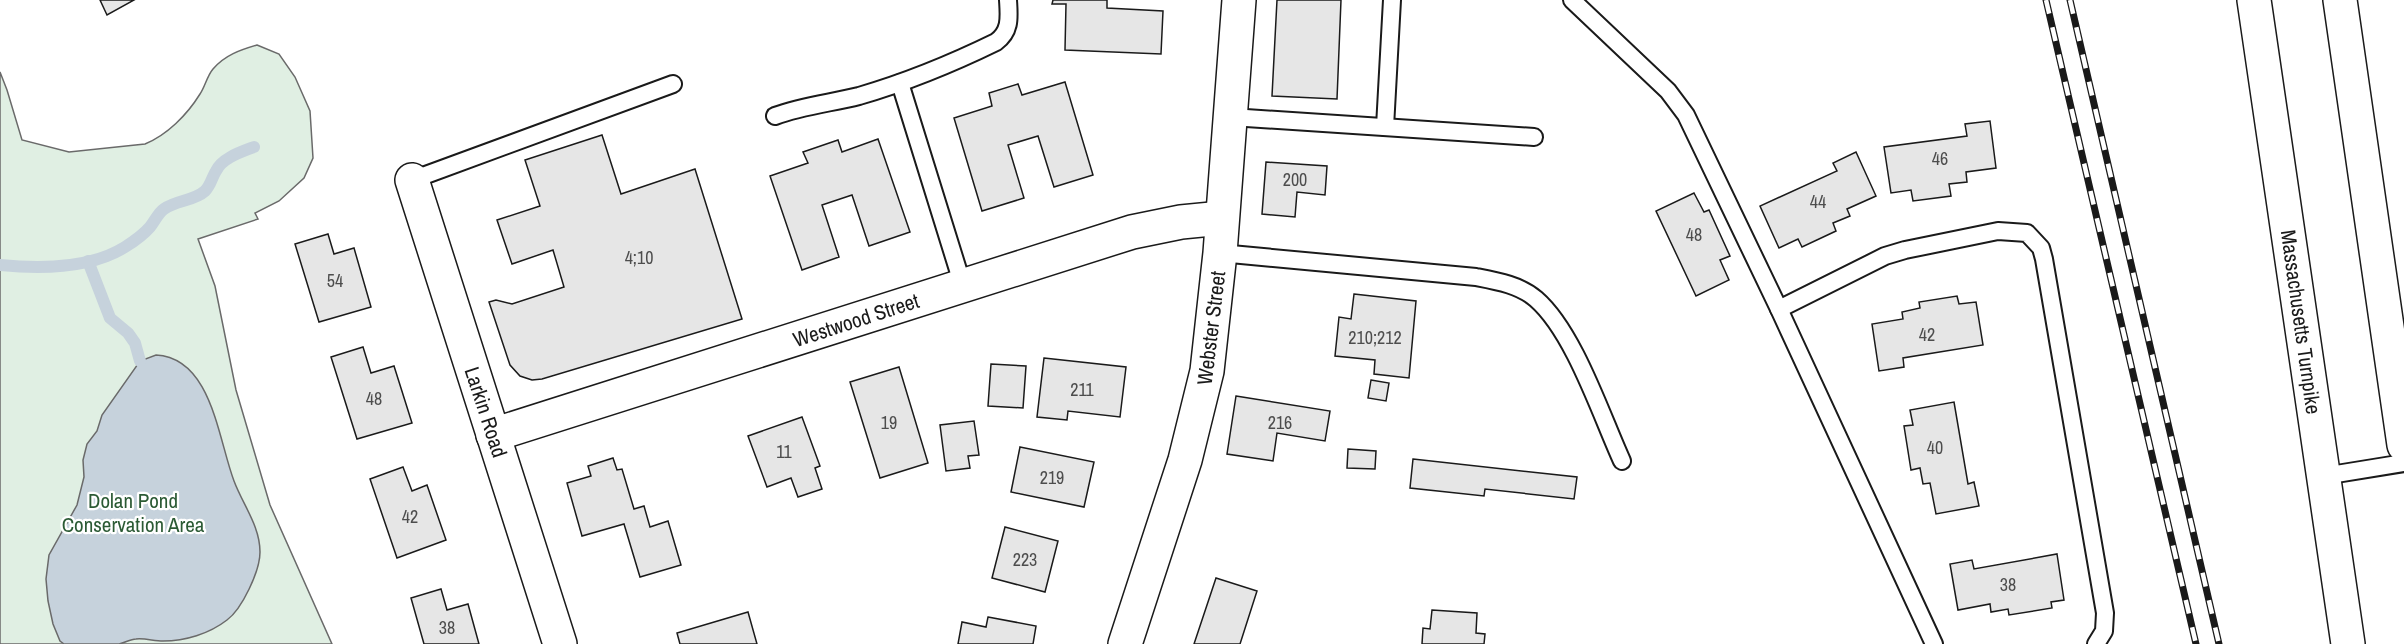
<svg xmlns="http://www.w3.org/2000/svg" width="2404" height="644" font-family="'Archivo Narrow',sans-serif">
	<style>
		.green { fill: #e0efe3; stroke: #6a6a6a; stroke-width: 1.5 }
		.water { fill: #c6d2dc; stroke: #6a6a6a; stroke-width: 1.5 }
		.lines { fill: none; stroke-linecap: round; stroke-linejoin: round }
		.stream { stroke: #c6d2dc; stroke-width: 12 }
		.building { fill: #e6e6e6; stroke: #1a1a1a; stroke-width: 1.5 }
		.lane-casing { stroke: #1a1a1a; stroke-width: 20 }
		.street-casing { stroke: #1a1a1a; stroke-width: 36 }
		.secondary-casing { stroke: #1a1a1a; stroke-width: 36 }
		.highway-casing { stroke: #1a1a1a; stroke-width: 36 }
		.lane { stroke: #fff; stroke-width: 16 }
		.street { stroke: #fff; stroke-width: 33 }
		.secondary { stroke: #fff; stroke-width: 33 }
		.highway { stroke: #fff; stroke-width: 33 }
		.rail-casing { stroke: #1a1a1a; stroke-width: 7 }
		.rail { stroke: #fff; stroke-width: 4.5; stroke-dasharray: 14; stroke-linecap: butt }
		.labels { text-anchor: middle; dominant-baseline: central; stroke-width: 4.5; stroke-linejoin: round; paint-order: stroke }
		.number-label { font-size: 18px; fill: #4d4d4d }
		.street-label { font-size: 21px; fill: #1a1a1a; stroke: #fff }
		.park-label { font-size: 21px; fill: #2b5a34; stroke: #fff }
	</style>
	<rect width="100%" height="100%" fill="#fff"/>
	<!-- green -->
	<path class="green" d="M257 45 279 54 295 77 310 111 313 158 304 178 279 201 255 213 258 219 198 239 215 286 236 390 270 505 332 644H0V72L7 90 22 140 69 152 145 144C167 135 187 115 200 94 205 87 207 76 213 69 225 55 240 50 257 45Z"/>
	<!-- water -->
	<path class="water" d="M156 355C212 358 218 439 234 481 243 505 260 526 260 552 260 571 242 609 227 620 209 634 185 641 163 641 154 641 145 638 136 639 130 639 125 643 119 644 101 644 82 644 64 644L60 641 53 624 48 601 46 579 49 555 77 505 84 477 83 460 87 444 97 431 102 415 140 361Z"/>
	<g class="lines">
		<!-- stream -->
		<g class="stream">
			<polyline points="88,261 110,318 128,333 135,343 140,361"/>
			<path d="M0 265C40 269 90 269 125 247 133 242 144 234 150 227 155 221 158 213 164 209 177 200 194 201 205 191 211 185 212 177 216 171 222 158 241 152 254 147"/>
		</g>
	</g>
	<!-- building -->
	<g class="building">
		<polygon points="100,0 134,0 107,15"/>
		<polygon points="1053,0 1107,0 1107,8 1163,11 1161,54 1065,50 1066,4 1052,4"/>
		<polygon points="1277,0 1341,0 1337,99 1272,96"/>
		<polygon points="1065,82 1093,175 1054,187 1038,136 1008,145 1024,198 982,211 954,118 992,106 989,93 1018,84 1022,95"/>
		<polygon points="1990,121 1996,168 1966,172 1967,182 1949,184 1951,196 1913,201 1911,190 1891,193 1884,147 1967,136 1965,124"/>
		<polygon points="602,135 621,194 695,169 742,319 542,379 532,380 520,376 510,365 489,302 496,300 512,304 564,287 553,250 512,264 497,220 540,206 525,160"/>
		<polygon points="878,139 910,232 869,246 852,195 822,205 839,257 802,270 770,176 808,163 803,152 838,140 842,152"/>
		<polygon points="1856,152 1876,196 1847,209 1850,216 1833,223 1836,231 1802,247 1798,239 1779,248 1760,206 1837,171 1833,163"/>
		<polygon points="1266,162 1327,166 1325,195 1297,192 1295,217 1262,214"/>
		<polygon points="1694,193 1704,212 1709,210 1730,256 1720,260 1729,280 1696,296 1656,211"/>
		<polygon points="328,234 334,254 354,248 371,307 319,322 295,244"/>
		<polygon points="1354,294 1416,301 1409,378 1374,374 1375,360 1335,356 1339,317 1351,319"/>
		<polygon points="1957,296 1959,304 1976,302 1983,345 1903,358 1904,367 1879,371 1872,324 1903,319 1902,312 1920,308 1919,302"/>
		<polygon points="363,347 371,373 394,366 412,423 357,439 331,357"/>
		<polygon points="1044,358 1126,367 1120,417 1068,411 1067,420 1037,417"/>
		<polygon points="991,364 1026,366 1023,408 988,406"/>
		<polygon points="899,367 928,463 880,478 850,382"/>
		<polygon points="1371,380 1389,383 1386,401 1368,398"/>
		<polygon points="1236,396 1330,411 1325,441 1277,433 1273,461 1227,454"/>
		<polygon points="1954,402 1968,484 1974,482 1979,506 1936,514 1930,483 1923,484 1920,468 1911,470 1904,426 1913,425 1910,410"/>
		<polygon points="802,417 820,466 815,468 822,489 798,497 791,478 767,487 748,436"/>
		<polygon points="974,421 979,455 968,456 970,468 946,471 940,425"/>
		<polygon points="1020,447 1094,462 1084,507 1011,492"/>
		<polygon points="1348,449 1376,451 1375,469 1347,468"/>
		<polygon points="613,458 617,470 622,469 634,509 644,506 650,527 668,521 681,565 640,577 624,524 582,536 567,483 591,476 588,466"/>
		<polygon points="1413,459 1577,477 1574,499 1485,489 1484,496 1410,488"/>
		<polygon points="403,467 412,491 427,485 446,540 397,558 370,479"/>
		<polygon points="1005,527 1058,541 1045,592 992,578"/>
		<polygon points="2057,554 2064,600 2051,602 2052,608 2009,615 2008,609 1991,612 1990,604 1958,610 1950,564 1972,560 1974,569"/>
		<polygon points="1216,578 1257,591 1240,644 1194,644"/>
		<polygon points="441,589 447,610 468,604 479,644 424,644 411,598"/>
		<polygon points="1432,610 1477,613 1476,633 1485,634 1484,644 1422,644 1423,628 1430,629"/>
		<polygon points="748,612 757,644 680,644 677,633"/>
		<polygon points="988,617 1036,626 1033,644 958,644 962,622 986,627"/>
	</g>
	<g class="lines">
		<!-- lane casing -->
		<g class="lane-casing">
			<g id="lane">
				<polyline points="1572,0 1668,91 1686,115 1779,309 1934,644"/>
				<polyline points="900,83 963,286"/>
				<path d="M775 116C802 106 831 103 859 96 907 82 951 64 996 42 1011 31 1009 17 1008 0"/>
				<polyline points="1231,117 1534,137"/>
				<polyline points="1385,127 1392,0"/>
				<polyline points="412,180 673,84"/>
				<path d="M1220 253 1476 277C1497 281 1520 285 1536 299 1574 332 1601 415 1622 461"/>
				<polyline points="1779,309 1885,256 1905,250 1998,231 2027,233 2041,248 2044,259 2105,613 2104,631 2096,644"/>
				<polyline points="2324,476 2404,463"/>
			</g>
		</g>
		<!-- street casing -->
		<g class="street-casing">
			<g id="street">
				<polyline points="412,180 560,644"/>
				<polyline points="493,435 1132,232 1181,222 1222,218"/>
			</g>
		</g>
		<!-- secondary casing -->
		<g class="secondary-casing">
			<polyline id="secondary" points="1125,644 1185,460 1207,371 1220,253 1239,0"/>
		</g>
		<!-- highway casing -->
		<g class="highway-casing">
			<g id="highway">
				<polyline points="2254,0 2348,644"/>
				<polyline points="2340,0 2404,445"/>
			</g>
		</g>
		<!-- lane -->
		<use href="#lane" class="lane"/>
		<!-- street -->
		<use href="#street" class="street"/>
		<!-- secondary -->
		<use href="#secondary" class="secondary"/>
		<!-- highway -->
		<use href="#highway" class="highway"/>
		<!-- rail casing -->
		<g class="rail-casing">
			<g id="rail">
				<polyline points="2046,0 2196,644"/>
				<polyline points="2070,0 2219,644"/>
			</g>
		</g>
		<!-- rail -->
		<use href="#rail" class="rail"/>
	</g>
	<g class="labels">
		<!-- number labels -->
		<g class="number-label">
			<text x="1940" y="158">46</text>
			<text x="1295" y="179">200</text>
			<text x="1818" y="201">44</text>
			<text x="1694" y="234">48</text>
			<text x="639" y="257">4;10</text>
			<text x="335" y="280">54</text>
			<text x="1927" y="334">42</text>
			<text x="1375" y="337">210;212</text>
			<text x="1082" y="389">211</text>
			<text x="374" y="398">48</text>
			<text x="889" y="422">19</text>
			<text x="1280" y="422">216</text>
			<text x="1935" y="447">40</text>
			<text x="784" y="451">11</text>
			<text x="1052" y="477">219</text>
			<text x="410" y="516">42</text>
			<text x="1025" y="559">223</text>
			<text x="2008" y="584">38</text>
			<text x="447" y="627">38</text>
		</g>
		<!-- street labels -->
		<g class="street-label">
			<text transform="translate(856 320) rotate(-18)">Westwood Street</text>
			<text transform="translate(2301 322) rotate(82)">Massachusetts Turnpike</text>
			<text transform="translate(1211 328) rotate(-83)">Webster Street</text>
			<text transform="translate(486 412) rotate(72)">Larkin Road</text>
		</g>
		<!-- park labels -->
		<g class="park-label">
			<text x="133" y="500">Dolan Pond<tspan x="133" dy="24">Conservation Area</tspan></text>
		</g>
	</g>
</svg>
